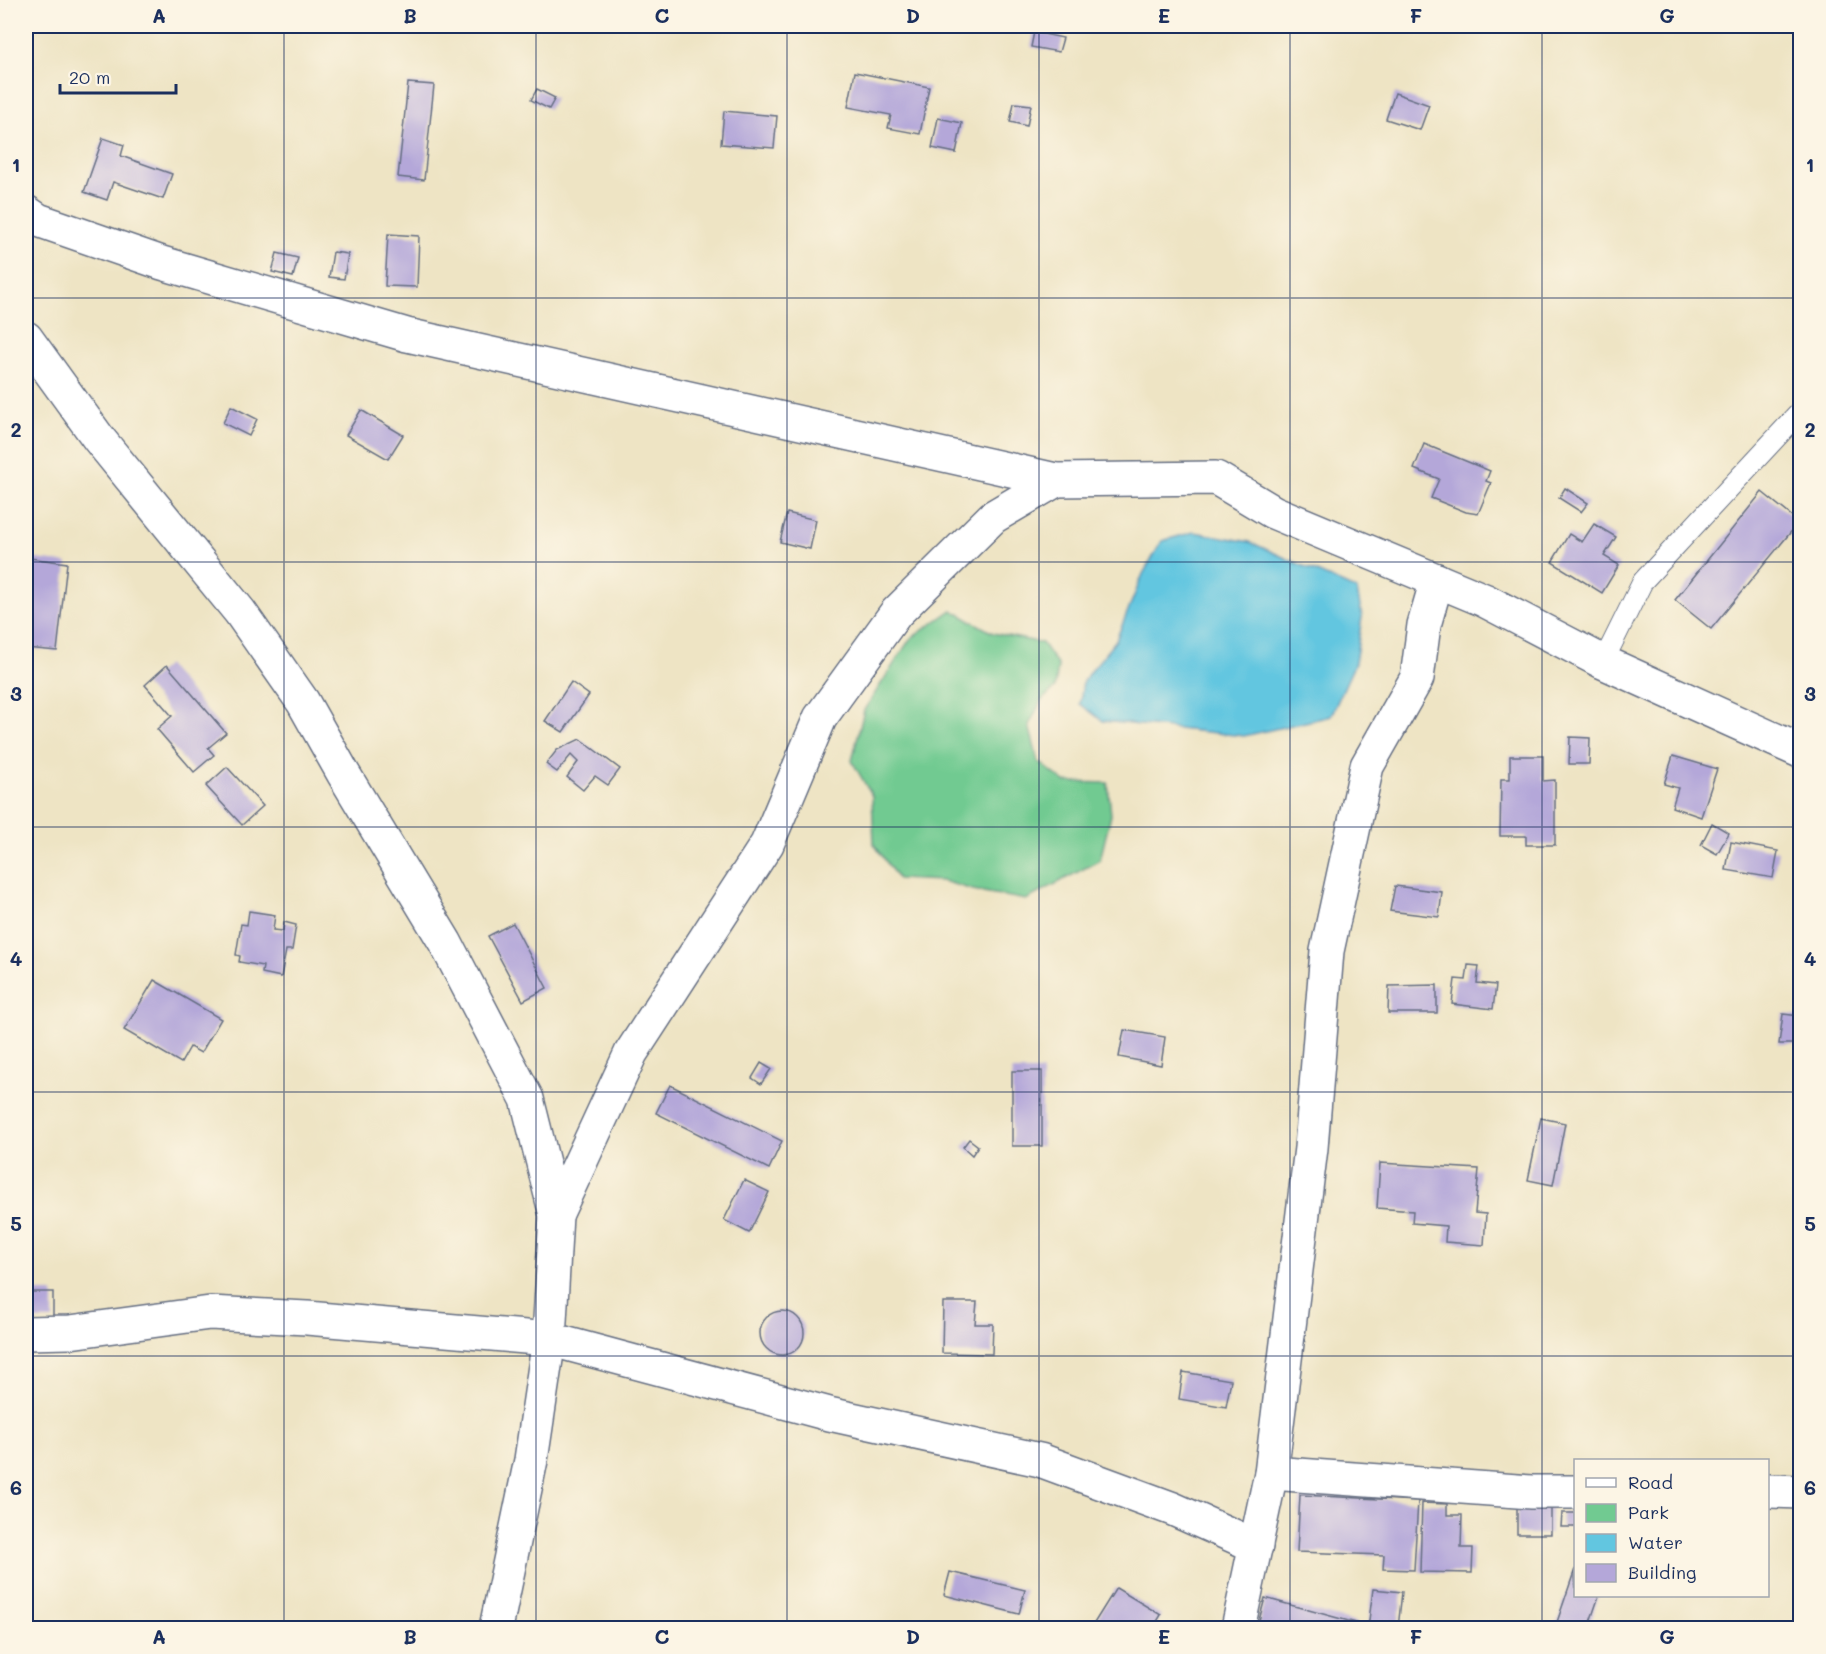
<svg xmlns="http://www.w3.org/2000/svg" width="1826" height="1654" font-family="Mali,sans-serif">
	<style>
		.green { fill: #71ca91; stroke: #467c78; stroke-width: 1.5 }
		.water { fill: #62c6e0; stroke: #3e7a9f; stroke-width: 1.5 }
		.building { fill: #b4a7d9 }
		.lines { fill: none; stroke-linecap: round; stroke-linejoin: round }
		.lane-casing { stroke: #656e82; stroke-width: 22 }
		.street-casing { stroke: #656e82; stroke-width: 36 }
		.lane { stroke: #fff; stroke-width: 20 }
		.street { stroke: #fff; stroke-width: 33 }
		.grid { fill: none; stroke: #1b2f5e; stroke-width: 1.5; stroke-opacity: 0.55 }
		.neatline { fill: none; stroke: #1b2f5e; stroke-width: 2 }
		.grid-label { font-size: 20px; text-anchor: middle; font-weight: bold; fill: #1b2f5e }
	</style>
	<rect width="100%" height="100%" fill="#fcf5e5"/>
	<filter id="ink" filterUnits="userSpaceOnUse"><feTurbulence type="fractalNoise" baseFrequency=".0167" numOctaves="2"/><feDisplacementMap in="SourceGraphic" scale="12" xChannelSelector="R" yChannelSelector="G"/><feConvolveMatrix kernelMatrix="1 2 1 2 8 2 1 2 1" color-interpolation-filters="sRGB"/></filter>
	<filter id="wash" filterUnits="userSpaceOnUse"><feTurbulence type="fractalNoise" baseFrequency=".008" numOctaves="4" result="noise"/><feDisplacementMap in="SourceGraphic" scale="24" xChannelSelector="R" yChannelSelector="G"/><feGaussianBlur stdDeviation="1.35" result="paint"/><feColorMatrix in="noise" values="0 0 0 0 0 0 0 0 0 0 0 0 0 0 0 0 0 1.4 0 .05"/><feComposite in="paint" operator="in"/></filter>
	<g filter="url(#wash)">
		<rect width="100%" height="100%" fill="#eee4c4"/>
		<!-- green -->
		<polygon class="green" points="952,610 993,633 1042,643 1058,666 1055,688 1041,701 1029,725 1038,761 1065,782 1108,783 1111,815 1100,860 1026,900 973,890 943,881 898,879 874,844 872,796 852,761 864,710 910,639"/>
		<!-- water -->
		<polygon class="water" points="1194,532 1250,542 1357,590 1362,617 1355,663 1331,716 1244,736 1103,721 1080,704 1083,681 1116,640 1143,574 1162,541"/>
		<g id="blocks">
			<!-- building -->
			<g class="building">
				<polygon points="1034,32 1063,38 1059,52 1031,47"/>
				<polygon points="855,72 929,87 920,134 888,128 891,115 848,107"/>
				<polygon points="408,83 434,85 424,180 398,177"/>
				<polygon points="537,89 555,98 549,109 531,100"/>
				<polygon points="1395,93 1429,105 1420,130 1386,119"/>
				<polygon points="1014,103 1031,105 1027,126 1010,122"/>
				<polygon points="724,111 777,116 774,148 721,144"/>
				<polygon points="938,118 962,123 956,153 932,148"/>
				<polygon points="103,138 124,145 121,156 172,174 163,199 113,182 107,200 84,192"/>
				<polygon points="388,234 419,236 417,287 385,286"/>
				<polygon points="333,252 348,254 344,279 329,277"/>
				<polygon points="277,253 298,258 293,277 272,272"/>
				<polygon points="231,406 257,419 249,436 223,423"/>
				<polygon points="361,410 403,435 388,459 346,435"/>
				<polygon points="1424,444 1490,471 1486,481 1491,483 1478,514 1466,512 1431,498 1439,479 1414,469"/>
				<polygon points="1565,488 1588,503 1581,512 1559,498"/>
				<polygon points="1762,492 1799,522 1711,629 1675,600"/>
				<polygon points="787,513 816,520 810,549 780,542"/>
				<polygon points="1594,524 1616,537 1604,556 1619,565 1602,593 1552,562 1569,534 1582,542"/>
				<polygon points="29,558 67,563 57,651 26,648 26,588"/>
				<polygon points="167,665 226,733 208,748 214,755 194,772 157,729 172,716 145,685"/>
				<polygon points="571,682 589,695 563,732 545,721"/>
				<polygon points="1570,737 1590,738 1589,764 1569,764"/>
				<polygon points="580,739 620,769 608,785 595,776 583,790 567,777 578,762 571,755 557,772 546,764 557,750"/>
				<polygon points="1510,756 1543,756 1543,781 1555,780 1555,845 1526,845 1526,836 1500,836 1501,779 1510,779"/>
				<polygon points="1673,756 1717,769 1701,817 1672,807 1678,788 1664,784"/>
				<polygon points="227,767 263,806 242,825 206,786"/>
				<polygon points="1712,823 1729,833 1717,854 1701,845"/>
				<polygon points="1731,842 1778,851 1773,878 1726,870"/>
				<polygon points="1395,886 1442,892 1439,917 1390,911"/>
				<polygon points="249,911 275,915 273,930 283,931 284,922 296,925 292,950 286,950 281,977 262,973 263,966 239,962 240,956 236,955 241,924 247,925"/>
				<polygon points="513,923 547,988 523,1001 488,936"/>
				<polygon points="1468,965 1479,966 1477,983 1496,985 1493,1009 1452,1004 1455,979 1466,980"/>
				<polygon points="154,980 221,1019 201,1053 190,1047 181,1063 124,1030"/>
				<polygon points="1437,985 1437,1013 1388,1013 1389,986"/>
				<polygon points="1783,1014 1800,1016 1800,1044 1779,1044"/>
				<polygon points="1124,1030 1165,1037 1161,1065 1119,1057"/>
				<polygon points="761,1063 771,1069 761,1084 752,1078"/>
				<rect x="1012" y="1071" width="30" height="75"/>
				<polygon points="670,1085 782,1141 769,1169 656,1113"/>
				<polygon points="1541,1118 1565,1123 1553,1185 1528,1180"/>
				<polygon points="969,1139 978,1146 972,1155 963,1147"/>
				<polygon points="1380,1163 1479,1169 1475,1213 1486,1214 1484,1245 1445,1242 1446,1226 1412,1223 1413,1211 1377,1208"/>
				<polygon points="744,1180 769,1192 749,1233 724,1220"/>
				<rect x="26" y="1292" width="27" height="28"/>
				<polygon points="943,1302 977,1302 975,1324 993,1324 992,1354 942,1353"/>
				<circle cx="782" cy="1333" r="22"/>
				<polygon points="1183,1372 1231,1380 1226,1407 1179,1399"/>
				<polygon points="1300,1495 1418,1501 1414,1570 1383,1569 1384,1555 1297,1552"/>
				<polygon points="1422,1503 1447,1504 1447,1515 1462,1515 1461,1548 1473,1548 1472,1573 1420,1572"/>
				<polygon points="1551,1506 1551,1534 1517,1534 1517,1507"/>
				<polygon points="1562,1513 1576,1513 1576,1527 1561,1527"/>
				<polygon points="1575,1569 1576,1596 1599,1596 1588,1628 1555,1628"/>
				<polygon points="950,1572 1025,1590 1019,1614 944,1595"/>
				<polygon points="1116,1588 1161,1615 1153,1628 1091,1628"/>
				<polygon points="1373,1589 1402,1592 1398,1628 1368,1628"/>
				<polygon points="1265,1598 1356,1623 1354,1628 1257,1628"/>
			</g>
		</g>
	</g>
	<g filter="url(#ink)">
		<use href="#blocks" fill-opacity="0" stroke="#656e82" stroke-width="1.5"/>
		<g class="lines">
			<!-- lane casing -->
			<g class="lane-casing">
				<polyline id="lane" points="1603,662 1643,581 1800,412"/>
			</g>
			<!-- street casing -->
			<g class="street-casing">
				<g id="street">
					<polyline points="26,212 38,220 162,263 407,335 1056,480 1216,478 1273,512 1484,600 1603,662 1800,751"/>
					<polyline points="26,338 99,439 240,612 303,702 343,773 445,942 527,1099 556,1215 549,1339 531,1460 496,1628"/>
					<polyline points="556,1215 631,1053 767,844 820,718 896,613 993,517 1056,480"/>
					<polyline points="26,1333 70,1332 210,1313 307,1318 549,1339 829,1414 1040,1460 1173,1509 1256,1546"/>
					<polyline points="1271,1473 1531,1492 1576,1492"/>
					<polyline points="1768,1491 1800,1492"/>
					<polyline points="1238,1628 1271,1473 1311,1148 1327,951 1367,766 1417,678 1424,625 1437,580"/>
				</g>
			</g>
			<!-- lane -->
			<use href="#lane" class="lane"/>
			<!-- street -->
			<use href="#street" class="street"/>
		</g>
	</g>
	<!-- grid -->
	<path class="grid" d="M284 26V1628M536 26V1628M787 26V1628M1039 26V1628M1290 26V1628M1542 26V1628M26 298H1800M26 562H1800M26 827H1800M26 1092H1800M26 1356H1800"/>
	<!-- margin -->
	<rect width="1826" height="1654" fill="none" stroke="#fcf5e5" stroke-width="66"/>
	<!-- legend -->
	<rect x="1574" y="1459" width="195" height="138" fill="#fcf5e5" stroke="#a2a6af" stroke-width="1.5"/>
	<rect x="1586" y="1478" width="30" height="9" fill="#ffffff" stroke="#a2a6af" stroke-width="1.5"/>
	<text x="1628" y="1489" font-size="18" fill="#1b2f5e">Road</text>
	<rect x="1586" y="1504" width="30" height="18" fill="#71ca91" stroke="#a2a6af" stroke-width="1.5"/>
	<text x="1628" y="1519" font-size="18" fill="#1b2f5e">Park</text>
	<rect x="1586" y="1534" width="30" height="18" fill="#62c6e0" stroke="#a2a6af" stroke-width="1.5"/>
	<text x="1628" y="1549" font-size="18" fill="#1b2f5e">Water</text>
	<rect x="1586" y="1564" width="30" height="18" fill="#b4a7d9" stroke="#a2a6af" stroke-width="1.5"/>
	<text x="1628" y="1579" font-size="18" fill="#1b2f5e">Building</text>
	<!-- scale -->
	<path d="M60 84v9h116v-9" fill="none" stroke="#1b2f5e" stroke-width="3"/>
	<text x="69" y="84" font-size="18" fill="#1b2f5e" stroke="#fcf5e5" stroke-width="4.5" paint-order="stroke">20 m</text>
	<rect x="33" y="33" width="1760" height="1588" class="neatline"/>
	<g class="grid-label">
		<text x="159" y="23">A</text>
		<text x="410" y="23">B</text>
		<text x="662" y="23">C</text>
		<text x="913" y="23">D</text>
		<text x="1164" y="23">E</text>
		<text x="1416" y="23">F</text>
		<text x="1667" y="23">G</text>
		<text x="16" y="172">1</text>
		<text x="1810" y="172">1</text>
		<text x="16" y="437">2</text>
		<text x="1810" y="437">2</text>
		<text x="16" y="701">3</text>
		<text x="1810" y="701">3</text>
		<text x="16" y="966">4</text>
		<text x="1810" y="966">4</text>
		<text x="16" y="1231">5</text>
		<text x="1810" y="1231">5</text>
		<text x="16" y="1495">6</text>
		<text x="1810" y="1495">6</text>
		<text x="159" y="1644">A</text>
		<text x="410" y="1644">B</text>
		<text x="662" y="1644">C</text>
		<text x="913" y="1644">D</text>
		<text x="1164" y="1644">E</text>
		<text x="1416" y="1644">F</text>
		<text x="1667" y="1644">G</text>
	</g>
</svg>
